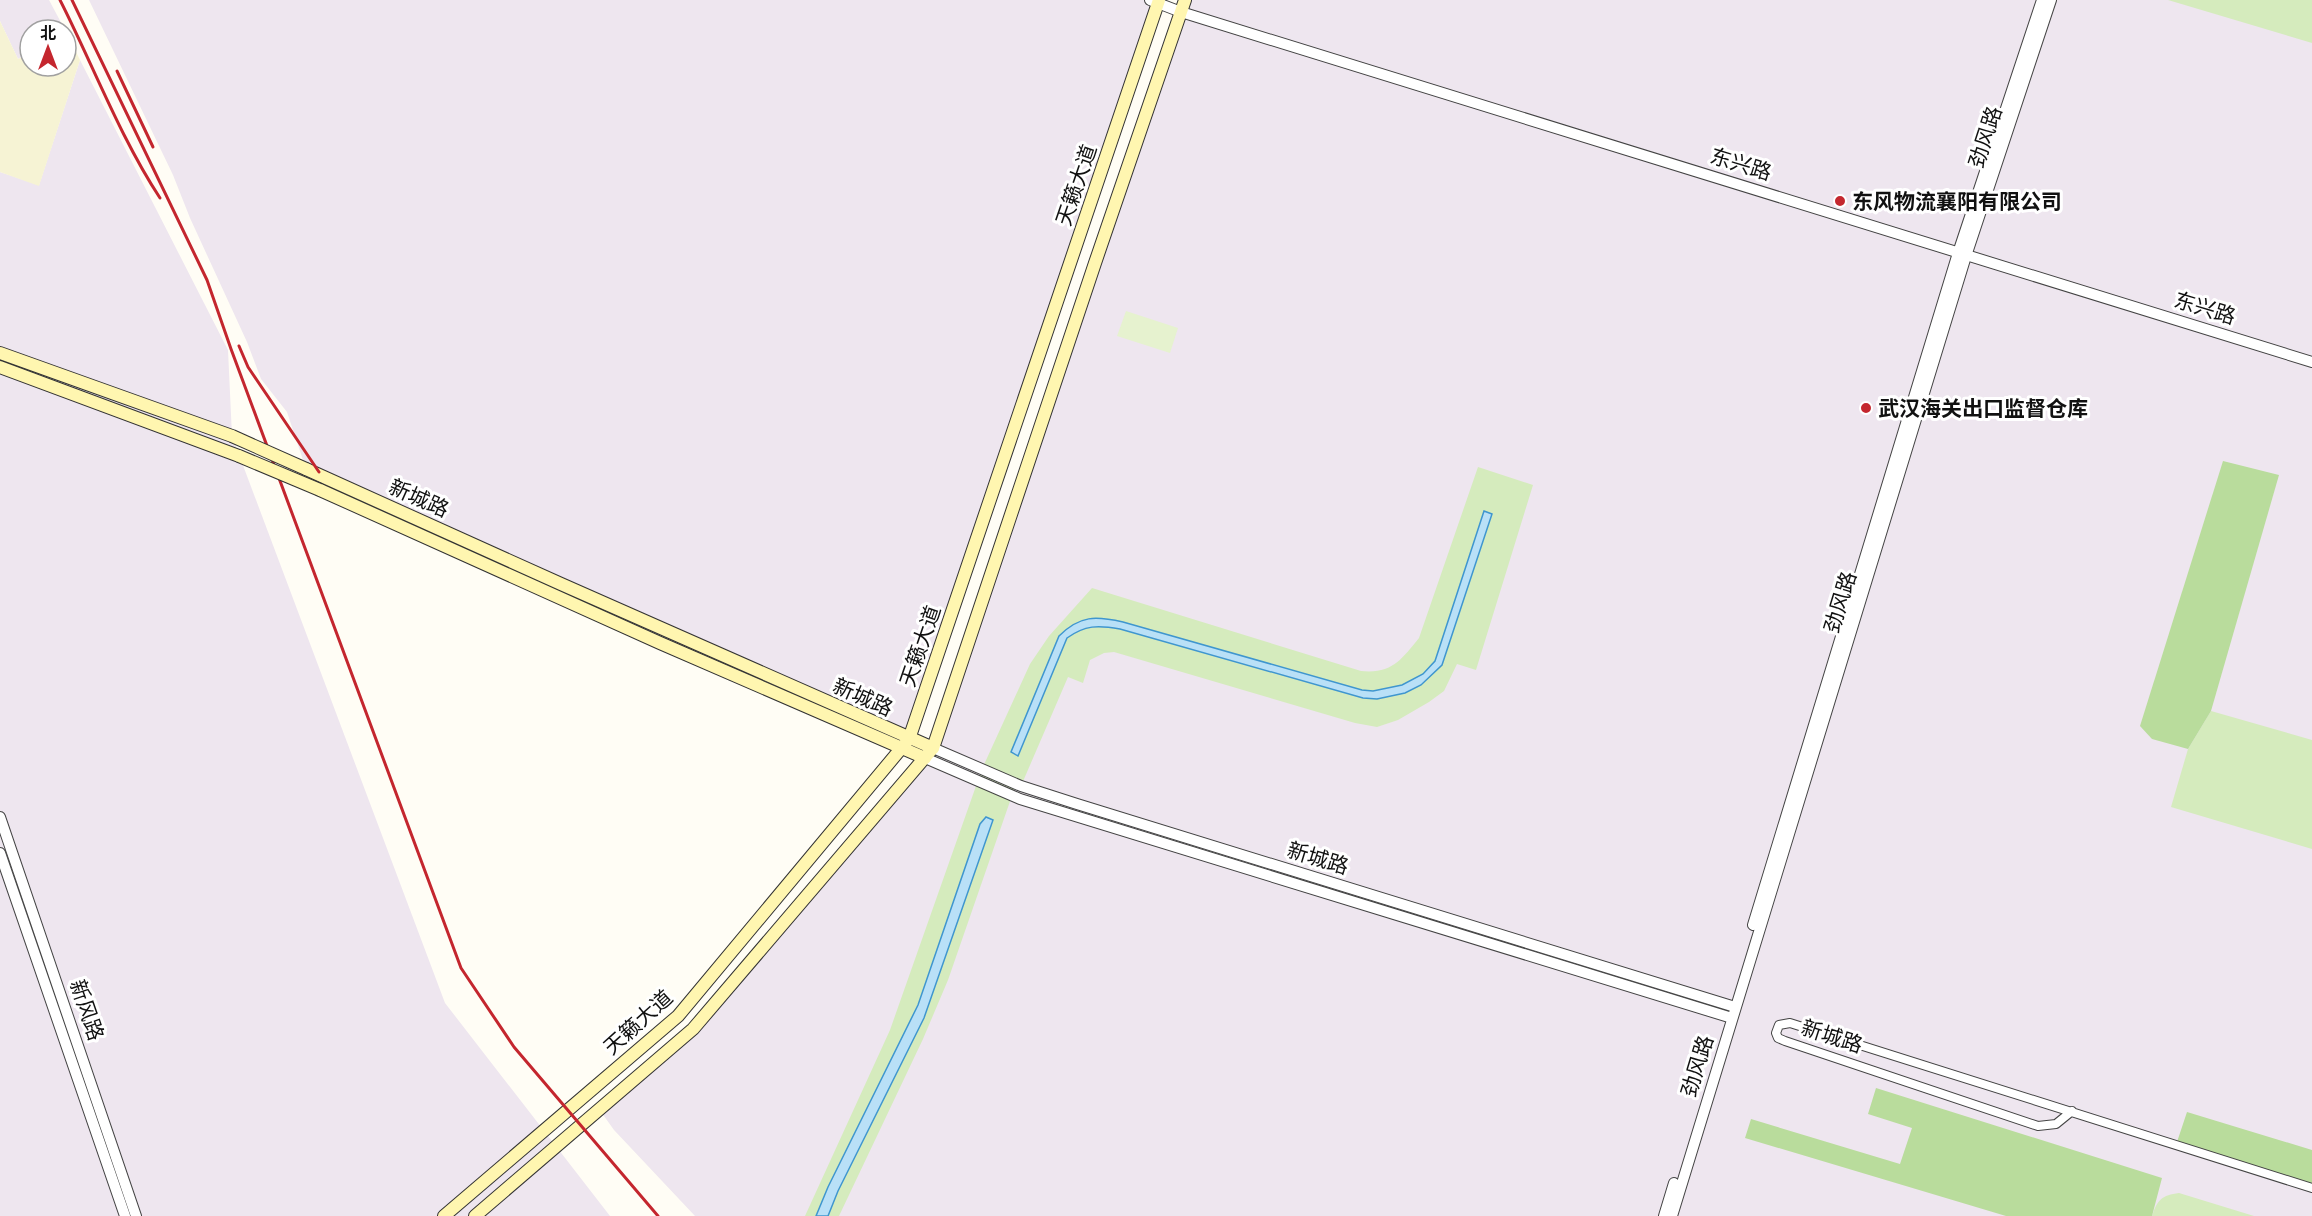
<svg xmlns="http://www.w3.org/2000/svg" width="2312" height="1216" font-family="'Source Serif 4','Noto Sans SC',serif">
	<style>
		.industrial { fill: #eee6ef }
		.farmland { fill: #f6f3d4 }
		.green { fill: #d5ebbd }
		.forest { fill: #b9dc9c }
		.pitch { fill: #e6f2cf }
		.water { fill: #b9e0f7; stroke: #3f96cf; stroke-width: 1.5 }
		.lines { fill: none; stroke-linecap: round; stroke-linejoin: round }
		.minor-casing { stroke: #444; stroke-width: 10 }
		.tertiary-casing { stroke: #444; stroke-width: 12 }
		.secondary-casing { stroke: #333; stroke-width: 14 }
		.minor { stroke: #fff; stroke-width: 8 }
		.tertiary { stroke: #fff; stroke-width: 10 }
		.secondary { stroke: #fff6b0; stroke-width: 12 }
		.rail { stroke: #c4262e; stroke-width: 3 }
		.secondary-bridge-casing { stroke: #333; stroke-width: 14; stroke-linecap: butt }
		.secondary-bridge { stroke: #fff6b0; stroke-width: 12 }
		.poi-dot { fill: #c4262e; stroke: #fff; stroke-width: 2 }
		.labels { text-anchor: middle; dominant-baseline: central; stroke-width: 6; stroke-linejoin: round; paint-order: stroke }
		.street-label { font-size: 21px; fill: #111; stroke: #fff }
		.poi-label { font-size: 21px; font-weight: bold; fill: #111; stroke: #fff; text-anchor: start }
	</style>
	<rect width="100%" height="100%" fill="#fffdf5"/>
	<!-- industrial -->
	<g class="industrial">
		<polygon points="0,0 49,0 65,30 30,30 30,53 18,59 0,21"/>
		<polygon points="89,0 1159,0 909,739 306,469 287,412 261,379 247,342 190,218 173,175"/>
		<polygon points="1185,0 2312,0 2312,1216 695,1216 614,1130 599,1109 693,1029 933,748"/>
		<polygon points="80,60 228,350 232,436 445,1003 610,1216 0,1216 0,172 39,185"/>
	</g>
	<!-- farmland -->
	<polygon class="farmland" points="0,21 18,59 30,53 30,66 66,66 67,34 80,60 39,186 0,172"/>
	<!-- green -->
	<g class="green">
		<polygon points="2168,0 2312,0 2312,43"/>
		<path d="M1478 467 1533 485 1476 670 1457 664 1444 691 1429 702 1398 720 1377 727 1355 723 1114 652 1104 653 1090 660 1083 683 1068 677 1021 786 1016 784 948 980 923 1039 839 1216H805L890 1030 982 769 1030 664 1049 636 1092 588 1361 671C1392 674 1401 660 1419 638Z"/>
		<polygon points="2211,711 2312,740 2312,849 2171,807 2188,749"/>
		<path d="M2179 1193 2254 1216H2152C2157 1200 2162 1195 2179 1193Z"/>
	</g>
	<!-- forest -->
	<g class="forest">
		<polygon points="2223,461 2279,475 2211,711 2188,749 2152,739 2140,726"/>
		<polygon points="1876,1088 2162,1178 2152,1216 2006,1216 1745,1138 1751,1119 1900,1164 1912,1128 1868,1114"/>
		<polygon points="2187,1112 2312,1150 2312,1188 2176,1145"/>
	</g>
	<!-- pitch -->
	<polygon class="pitch" points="1126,311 1178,328 1170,353 1117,336"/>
	<!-- water -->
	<g class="water">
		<path d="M1484 511 1492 514 1442 665 1421 685 1405 693 1377 699 1363 698 1120 629C1098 625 1085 625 1067 638L1018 756 1011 752 1059 636C1080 615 1096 616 1123 622L1362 690 1373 691 1402 685 1423 674 1435 661Z"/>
		<polygon points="986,817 993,820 924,1018 838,1191 828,1216 816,1216 828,1187 918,1005 980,824"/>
	</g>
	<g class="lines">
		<!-- minor casing -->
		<g class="minor-casing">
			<polyline id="minor" points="2072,1111 2056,1124 2038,1126 1785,1041 1778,1038 1776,1033 1779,1025 1790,1023 2312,1188"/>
		</g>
		<!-- tertiary casing -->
		<g class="tertiary-casing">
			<g id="tertiary">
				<polyline points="1150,0 1181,12 2312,362"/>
				<polyline points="933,748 1021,786 1077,804 1735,1007"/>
				<polyline points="925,758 1020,799 1732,1018"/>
				<polyline points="0,817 136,1216"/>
				<polyline points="0,853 125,1216"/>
				<polyline points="1753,925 1958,253 2042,0"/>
				<polyline points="1664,1216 1674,1183"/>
				<polyline points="1672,1216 1966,256 2051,0"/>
			</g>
		</g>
		<!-- secondary casing -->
		<g class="secondary-casing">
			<g id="secondary">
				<polyline points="0,353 232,436"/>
				<polyline points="0,367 239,456"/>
				<polyline points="306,469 561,584 933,748"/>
				<polyline points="320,490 660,643 925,758"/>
				<polyline points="444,1216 678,1016 909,739 1159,0"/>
				<polyline points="475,1216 693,1029 933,748 1095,263 1185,0"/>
			</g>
		</g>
		<!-- minor -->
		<use href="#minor" class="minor"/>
		<!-- tertiary -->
		<use href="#tertiary" class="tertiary"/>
		<!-- secondary -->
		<use href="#secondary" class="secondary"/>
		<!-- rail -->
		<g class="rail">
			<path d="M60 0C93 65 120 137 160 198"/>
			<polyline points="72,0 207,280 231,349 461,968 514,1047 658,1216"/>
			<polyline points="117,71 153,147"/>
			<polyline points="239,346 248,367 319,472"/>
		</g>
		<!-- secondary-bridge casing -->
		<g class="secondary-bridge-casing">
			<g id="secondary-bridge">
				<polyline points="232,436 306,469"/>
				<polyline points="239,456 320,490"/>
			</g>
		</g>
		<!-- secondary-bridge -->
		<use href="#secondary-bridge" class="secondary-bridge"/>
	</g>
	<!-- markers -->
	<g class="poi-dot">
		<circle cx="1840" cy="201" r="6"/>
		<circle cx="1866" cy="408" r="6"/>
	</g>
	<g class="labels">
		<!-- street labels -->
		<g class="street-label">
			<text transform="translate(1985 137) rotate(-72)">劲风路</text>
			<text transform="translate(1741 164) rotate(17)">东兴路</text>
			<text transform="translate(1076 185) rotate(-71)">天籁大道</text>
			<text transform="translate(2205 308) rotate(17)">东兴路</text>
			<text transform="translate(419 498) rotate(24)">新城路</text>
			<text transform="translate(1840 602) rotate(-73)">劲风路</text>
			<text transform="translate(920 646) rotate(-71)">天籁大道</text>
			<text transform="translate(863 697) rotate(24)">新城路</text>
			<text transform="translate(1318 858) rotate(17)">新城路</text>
			<text transform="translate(87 1010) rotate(71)">新风路</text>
			<text transform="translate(638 1022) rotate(-42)">天籁大道</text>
			<text transform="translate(1832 1036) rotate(18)">新城路</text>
			<text transform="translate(1697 1066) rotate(-73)">劲风路</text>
		</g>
		<!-- poi labels -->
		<g class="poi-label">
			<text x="1852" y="201">东风物流襄阳有限公司</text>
			<text x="1878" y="408">武汉海关出口监督仓库</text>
		</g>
	</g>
	<!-- north arrow -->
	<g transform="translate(48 48)"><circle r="28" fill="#ffffff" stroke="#a0a0a0" stroke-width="1.5"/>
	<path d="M0-4.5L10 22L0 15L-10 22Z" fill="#c4262e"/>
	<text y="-9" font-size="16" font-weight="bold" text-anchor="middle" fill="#111111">北</text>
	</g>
</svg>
